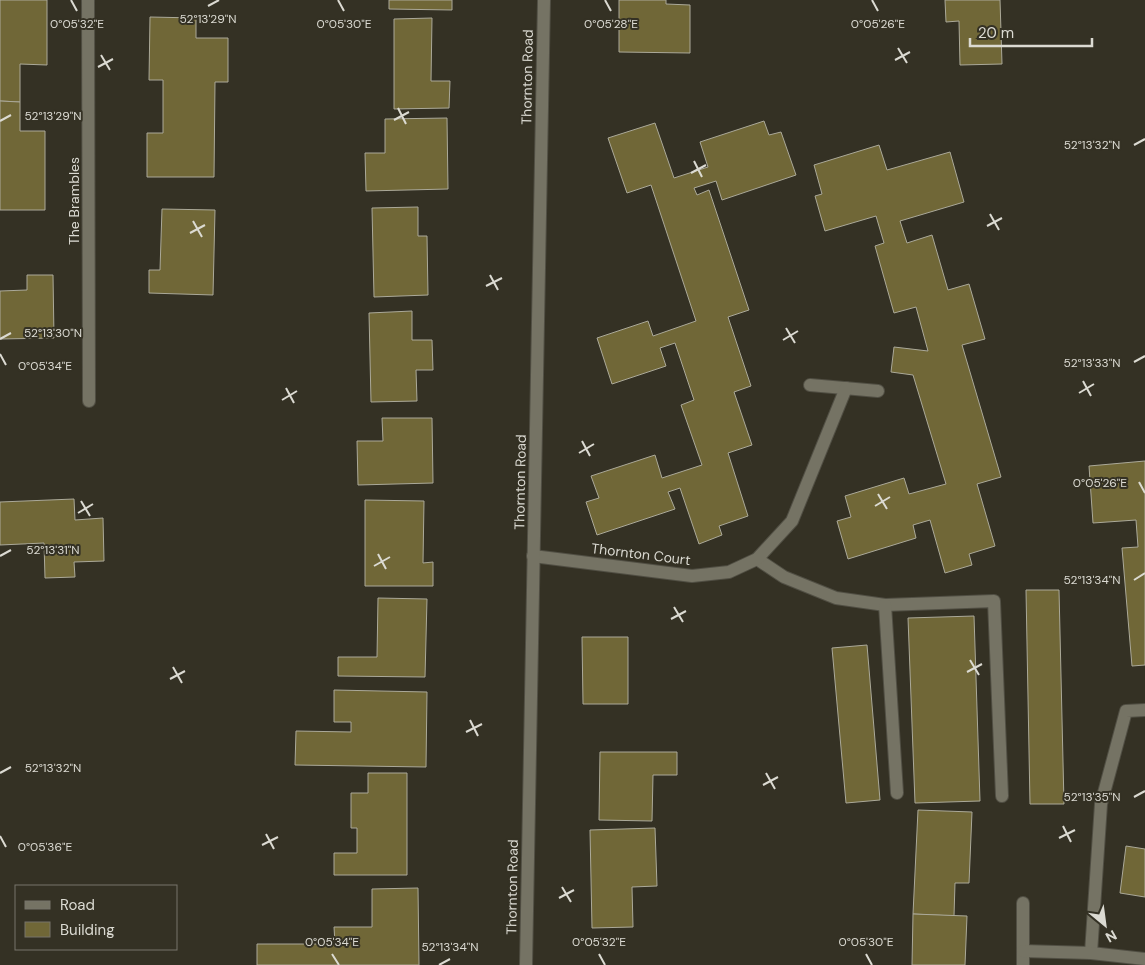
<svg xmlns="http://www.w3.org/2000/svg" width="1145" height="965" font-family="'DM Sans',sans-serif">
	<style>
		.building { fill: #706737; stroke: #aba999 }
		.lines { fill: none; stroke-linecap: round; stroke-linejoin: round }
		.service-casing { stroke: #514f44; stroke-width: 14 }
		.minor-casing { stroke: #514f44; stroke-width: 14 }
		.service { stroke: #757364; stroke-width: 12 }
		.minor { stroke: #757364; stroke-width: 12 }
		.ticks { fill: none; stroke: #dbdad2; stroke-width: 2 }
		.labels { text-anchor: middle; dominant-baseline: central; stroke-width: 4; stroke-linejoin: round; paint-order: stroke }
		.street-label { font-size: 14px; fill: #dbdad2; stroke: #343124 }
		.ticks-label { font-size: 12px; text-anchor: middle; fill: #dbdad2; stroke: #343124; stroke-width: 4; stroke-linejoin: round; paint-order: stroke }
	</style>
	<rect width="100%" height="100%" fill="#343124"/>
	<!-- building -->
	<g class="building">
		<polygon points="0,0 47,0 47,65 20,64 20,102 0,101"/>
		<polygon points="389,0 452,0 452,10 389,9"/>
		<polygon points="619,0 666,0 666,4 690,5 690,53 619,52"/>
		<polygon points="945,0 1000,0 1002,64 960,65 959,21 946,22"/>
		<polygon points="150,17 196,18 196,38 228,38 228,82 215,82 214,177 147,177 147,133 163,133 163,80 149,80"/>
		<polygon points="432,18 431,81 450,81 449,108 394,109 394,19"/>
		<polygon points="0,101 20,102 20,131 45,131 45,210 0,210"/>
		<polygon points="447,118 448,189 366,191 365,153 385,153 385,119"/>
		<polygon points="764,121 769,135 781,132 796,175 722,200 716,181 694,188 697,195 709,190 749,310 728,317 751,386 734,392 752,445 728,453 748,516 719,526 722,535 699,544 680,488 668,492 675,509 597,535 586,502 599,498 591,476 655,455 662,478 702,465 681,405 694,400 675,343 660,348 666,366 612,384 597,338 648,321 653,336 696,321 651,185 627,193 608,138 655,123 674,178 708,167 700,142"/>
		<polygon points="879,145 887,170 950,152 964,202 900,221 907,243 932,235 948,290 969,284 985,339 962,345 1001,477 977,484 995,546 969,554 972,565 945,573 930,520 913,525 916,538 848,559 837,521 851,517 845,496 904,478 909,494 946,484 913,375 891,372 894,347 928,351 916,307 894,313 875,246 884,243 876,216 825,231 815,196 822,194 814,165"/>
		<polygon points="418,207 418,236 427,236 428,295 374,297 372,208"/>
		<polygon points="162,209 215,210 213,295 149,293 149,270 160,270"/>
		<polygon points="27,275 53,275 54,338 0,339 0,291 27,290"/>
		<polygon points="412,311 412,340 432,340 433,370 416,370 417,401 371,402 369,313"/>
		<polygon points="382,418 432,418 433,483 358,485 357,441 383,441"/>
		<polygon points="1145,461 1145,665 1132,666 1122,548 1138,547 1136,520 1093,523 1089,466"/>
		<polygon points="74,499 75,520 103,518 104,561 74,562 75,577 45,578 44,543 0,545 0,502"/>
		<polygon points="365,500 424,501 423,563 433,562 433,586 365,586"/>
		<polygon points="1026,590 1059,590 1064,804 1030,804"/>
		<polygon points="378,598 427,599 425,677 338,676 338,657 377,657"/>
		<polygon points="974,616 980,801 915,803 908,618"/>
		<polygon points="582,637 628,637 628,704 583,704"/>
		<polygon points="867,645 880,800 846,803 832,648"/>
		<polygon points="334,690 427,692 426,767 295,765 296,731 351,732 351,722 334,722"/>
		<polygon points="600,752 677,752 677,775 653,775 652,821 599,820"/>
		<polygon points="368,773 407,773 407,875 334,875 334,853 357,853 357,828 351,828 351,793 368,793"/>
		<polygon points="918,810 972,812 969,883 955,883 954,916 913,914"/>
		<polygon points="655,828 657,886 632,887 633,927 592,928 590,830"/>
		<polygon points="1126,846 1145,849 1145,897 1120,893"/>
		<polygon points="418,888 419,965 257,965 257,944 335,944 334,927 372,927 372,889"/>
		<polygon points="913,914 967,916 965,965 912,965"/>
	</g>
	<g class="lines">
		<!-- service casing -->
		<g class="service-casing">
			<g id="service">
				<polyline points="757,559 784,577 836,598 885,605 994,601 1002,796"/>
				<polyline points="885,605 897,793"/>
				<polyline points="1091,953 1101,804 1126,711 1145,710"/>
			</g>
		</g>
		<!-- minor casing -->
		<g class="minor-casing">
			<g id="minor">
				<polyline points="88,0 89,401"/>
				<polyline points="810,385 878,391"/>
				<polyline points="533,556 692,576 729,572 757,559 792,521 846,388"/>
				<polyline points="1023,903 1023,965"/>
				<polyline points="1023,951 1091,953 1145,959"/>
				<polyline points="526,965 544,0"/>
			</g>
		</g>
		<!-- service -->
		<use href="#service" class="service"/>
		<!-- minor -->
		<use href="#minor" class="minor"/>
	</g>
	<!-- ticks -->
	<path class="ticks" d="M71 0 77 11M338 0 344 11M605 0 611 11M872 0 878 11M208 6 219 0M898 48 907 63M101 55 110 70M895 60 910 52M98 67 113 59M398 108 406 124M394 120 409 112M0 121 11 115M1134 145 1145 139M694 161 702 177M691 173 706 165M990 214 999 230M193 221 202 237M987 226 1002 218M190 233 205 225M490 275 498 290M486 286 502 278M786 328 795 343M0 339 11 333M783 340 798 331M0 354 6 365M1134 362 1145 356M1083 381 1091 396M286 388 294 403M1079 393 1094 384M282 400 297 391M582 441 590 456M579 453 594 444M1139 482 1145 493M878 494 887 509M81 501 90 516M875 506 890 497M78 513 93 504M378 554 386 569M0 556 11 550M374 566 390 557M1134 580 1145 573M674 607 683 622M671 619 686 611M970 660 979 675M173 667 182 683M967 672 982 664M170 679 185 671M470 720 478 736M466 732 482 724M0 773 11 767M766 773 775 789M763 785 778 777M1134 797 1145 791M1063 826 1071 842M266 834 274 849M0 836 6 847M1059 838 1075 830M262 845 278 837M562 887 571 902M559 898 574 890M332 954 339 965M599 954 605 965M866 954 872 965M439 965 450 959"/>
	<g class="labels">
		<!-- street labels -->
		<g class="street-label">
			<text transform="translate(527 77) rotate(-89)">Thornton Road</text>
			<text transform="translate(74 201) rotate(-90)">The Brambles</text>
			<text transform="translate(520 482) rotate(-89)">Thornton Road</text>
			<text transform="translate(641 554) rotate(7)">Thornton Court</text>
			<text transform="translate(512 887) rotate(-89)">Thornton Road</text>
		</g>
	</g>
	<g class="ticks-label">
		<text x="208" y="23">52°13'29"N</text>
		<text x="77" y="28">0°05'32"E</text>
		<text x="344" y="28">0°05'30"E</text>
		<text x="611" y="28">0°05'28"E</text>
		<text x="878" y="28">0°05'26"E</text>
		<text x="53" y="120">52°13'29"N</text>
		<text x="1092" y="149">52°13'32"N</text>
		<text x="53" y="337">52°13'30"N</text>
		<text x="1092" y="367">52°13'33"N</text>
		<text x="45" y="370">0°05'34"E</text>
		<text x="1100" y="487">0°05'26"E</text>
		<text x="53" y="554">52°13'31"N</text>
		<text x="1092" y="584">52°13'34"N</text>
		<text x="53" y="772">52°13'32"N</text>
		<text x="1092" y="801">52°13'35"N</text>
		<text x="45" y="851">0°05'36"E</text>
		<text x="332" y="946">0°05'34"E</text>
		<text x="599" y="946">0°05'32"E</text>
		<text x="866" y="946">0°05'30"E</text>
		<text x="450" y="951">52°13'34"N</text>
	</g>
	<!-- legend -->
	<rect x="15" y="885" width="162" height="65" fill="#343124" stroke="#77756a"/>
	<rect x="25" y="901" width="25" height="8" fill="#757364" stroke="#77756a"/>
	<text x="60" y="910" font-size="15" fill="#dbdad2">Road</text>
	<rect x="25" y="922" width="25" height="15" fill="#706737" stroke="#77756a"/>
	<text x="60" y="935" font-size="15" fill="#dbdad2">Building</text>
	<!-- north arrow -->
	<g transform="translate(1105 925) rotate(151)" stroke="#343124" stroke-width="4" paint-order="stroke">
	<path d="M0-4L9 19L0 12L-9 19Z" fill="#dbdad2"/>
	<text y="-8" font-size="14" font-weight="bold" text-anchor="middle" fill="#dbdad2">N</text>
	</g>
	<!-- scale -->
	<path d="M970 38v8h122v-8" fill="none" stroke="#dbdad2" stroke-width="2.5"/>
	<text x="978" y="38" font-size="15" fill="#dbdad2" stroke="#343124" stroke-width="4" paint-order="stroke">20 m</text>
</svg>
